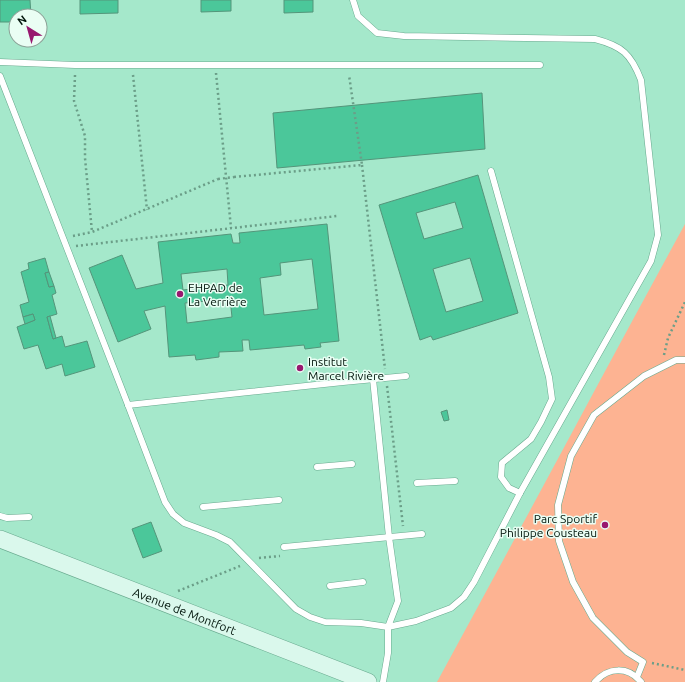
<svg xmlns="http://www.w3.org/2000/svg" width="685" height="682" font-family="Ubuntu,sans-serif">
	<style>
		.green { fill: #fdb392 }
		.building { fill: #4bc79a; stroke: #54957a; fill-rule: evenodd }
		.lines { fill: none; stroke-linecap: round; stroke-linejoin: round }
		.lane-casing { stroke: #68a98e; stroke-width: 7 }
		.secondary-casing { stroke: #68a98e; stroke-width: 18 }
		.path { stroke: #6b9e88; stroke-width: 2.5; stroke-dasharray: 2 3; stroke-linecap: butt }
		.lane { stroke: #fff; stroke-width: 6 }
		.secondary { stroke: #daf8ec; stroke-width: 17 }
		.path-bridge { stroke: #6b9e88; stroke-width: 2.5; stroke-dasharray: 2 3; stroke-linecap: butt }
		.poi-dot { fill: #98186f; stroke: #eafef4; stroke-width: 1.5 }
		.labels { text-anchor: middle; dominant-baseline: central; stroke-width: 3; stroke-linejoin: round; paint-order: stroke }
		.poi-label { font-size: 12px; fill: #00150b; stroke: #eafef4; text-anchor: start }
		.street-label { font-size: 12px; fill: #00150b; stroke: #eafef4 }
	</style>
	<rect width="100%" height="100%" fill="#a5e8cb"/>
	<!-- green -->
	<path class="green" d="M685 224V682H437C520 530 602 376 685 224Z"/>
	<!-- building -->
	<g class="building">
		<polygon points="0,0 30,0 31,16 16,16 16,22 0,22"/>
		<polygon points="80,0 118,0 118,13 80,14"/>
		<polygon points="201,0 231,0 231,11 201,12"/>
		<polygon points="284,0 313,0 313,12 284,13"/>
		<polygon points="482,93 485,149 277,168 273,113"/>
		<path d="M478 175 518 313 433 340 431 336 420 340 379 205ZM455 202 463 228 424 239 416 213ZM470 258 483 301 446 312 433 269Z"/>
		<path d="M327 224 339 341 320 343 321 347 305 349 304 345 250 350 249 340H242L243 351 219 352V357L196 360 195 355 169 357 165 306 144 311 151 329 118 342 89 268 122 255 136 289 163 283 158 242 231 234 233 243H240L239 233ZM312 259 318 309 264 315 260 278 281 275 280 263ZM227 269 228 285 183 290 181 274ZM230 299 232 317 187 323 185 303Z"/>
		<polygon points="45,258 49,272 45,273 49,287 54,286 56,293 52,295 57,314 47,317 53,339 62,336 65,347 87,341 95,367 65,376 62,364 46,369 38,345 24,349 17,327 35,320 33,314 23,317 20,305 29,302 21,272 29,269 28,263"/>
		<polygon points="49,272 54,286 49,287 45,273"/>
		<polygon points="33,314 35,320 25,324 23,317"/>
		<polygon points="50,316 56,338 53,339 47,317"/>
		<polygon points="447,410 449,420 444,421 441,412"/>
		<polygon points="151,522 162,551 143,558 132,529"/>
	</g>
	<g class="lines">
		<!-- lane casing -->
		<g class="lane-casing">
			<g id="lane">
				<polyline points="0,62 75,65 540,65"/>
				<path d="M0 76 128 405 165 502 173 514 184 523 216 535 230 542 296 609 310 617 325 622 361 623 388 627 416 621 451 608 464 597 474 582 520 493 651 261 658 235 641 80C631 54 622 46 595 39L404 36 377 33 358 16 353 0"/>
				<polyline points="491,171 549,377 552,399 541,422 531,439 502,463 501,477 509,488 520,493"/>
				<polyline points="373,379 389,537 398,601 388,627 388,653 383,682"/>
				<polyline points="128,405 343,382 406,376"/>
				<polyline points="317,467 352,464"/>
				<polyline points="417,483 455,481"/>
				<polyline points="203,507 279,500"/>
				<polyline points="0,516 7,518 29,517"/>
				<polyline points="284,547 422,534"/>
				<polyline points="330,586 363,582"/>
				<polyline points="637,677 643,662 627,652 593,618 573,582 559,541 558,505 571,456 594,415 644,376 676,360 685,360"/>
				<path d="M595 682C608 667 628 666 641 682"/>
			</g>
		</g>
		<!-- secondary casing -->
		<g class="secondary-casing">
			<g id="secondary">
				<path id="s1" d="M0 539 368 682"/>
			</g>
		</g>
		<!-- path -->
		<g class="path">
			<polyline points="216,73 231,228"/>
			<polyline points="75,75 74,101 85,136 85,158 92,232"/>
			<polyline points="133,75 147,210"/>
			<polyline points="362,165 385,369"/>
			<polyline points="234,177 362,165 349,75"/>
			<polyline points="73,236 92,232 218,179"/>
			<polyline points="76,246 337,216"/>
			<polyline points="664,355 668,338 685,302"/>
			<polyline points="387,386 403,526"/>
			<polyline points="259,558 280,556"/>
			<polyline points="178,591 240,566"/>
			<polyline points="652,663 685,670"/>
		</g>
		<!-- lane -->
		<use href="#lane" class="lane"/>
		<!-- secondary -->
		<use href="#secondary" class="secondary"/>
		<!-- path-bridge -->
		<polyline class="path-bridge" points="218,179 234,177"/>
	</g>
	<!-- markers -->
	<g class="poi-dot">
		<circle cx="180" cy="294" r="4"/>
		<circle cx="300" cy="368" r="4"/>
		<circle cx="605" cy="525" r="4"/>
	</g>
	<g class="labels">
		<!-- poi labels -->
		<g class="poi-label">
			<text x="188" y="287">EHPAD de<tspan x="188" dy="14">La Verrière</tspan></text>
			<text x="308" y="361">Institut<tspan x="308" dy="14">Marcel Rivière</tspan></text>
			<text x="597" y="518" text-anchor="end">Parc Sportif<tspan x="597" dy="14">Philippe Cousteau</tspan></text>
		</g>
		<!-- street labels -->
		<g class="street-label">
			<text stroke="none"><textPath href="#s1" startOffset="198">Avenue de Montfort</textPath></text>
		</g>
	</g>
	<!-- north arrow -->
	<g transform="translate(28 28) rotate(323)"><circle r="19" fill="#eafef4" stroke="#8ca197"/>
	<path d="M0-3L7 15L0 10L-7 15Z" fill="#98186f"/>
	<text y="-6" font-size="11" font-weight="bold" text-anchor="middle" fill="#00150b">N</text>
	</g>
</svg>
